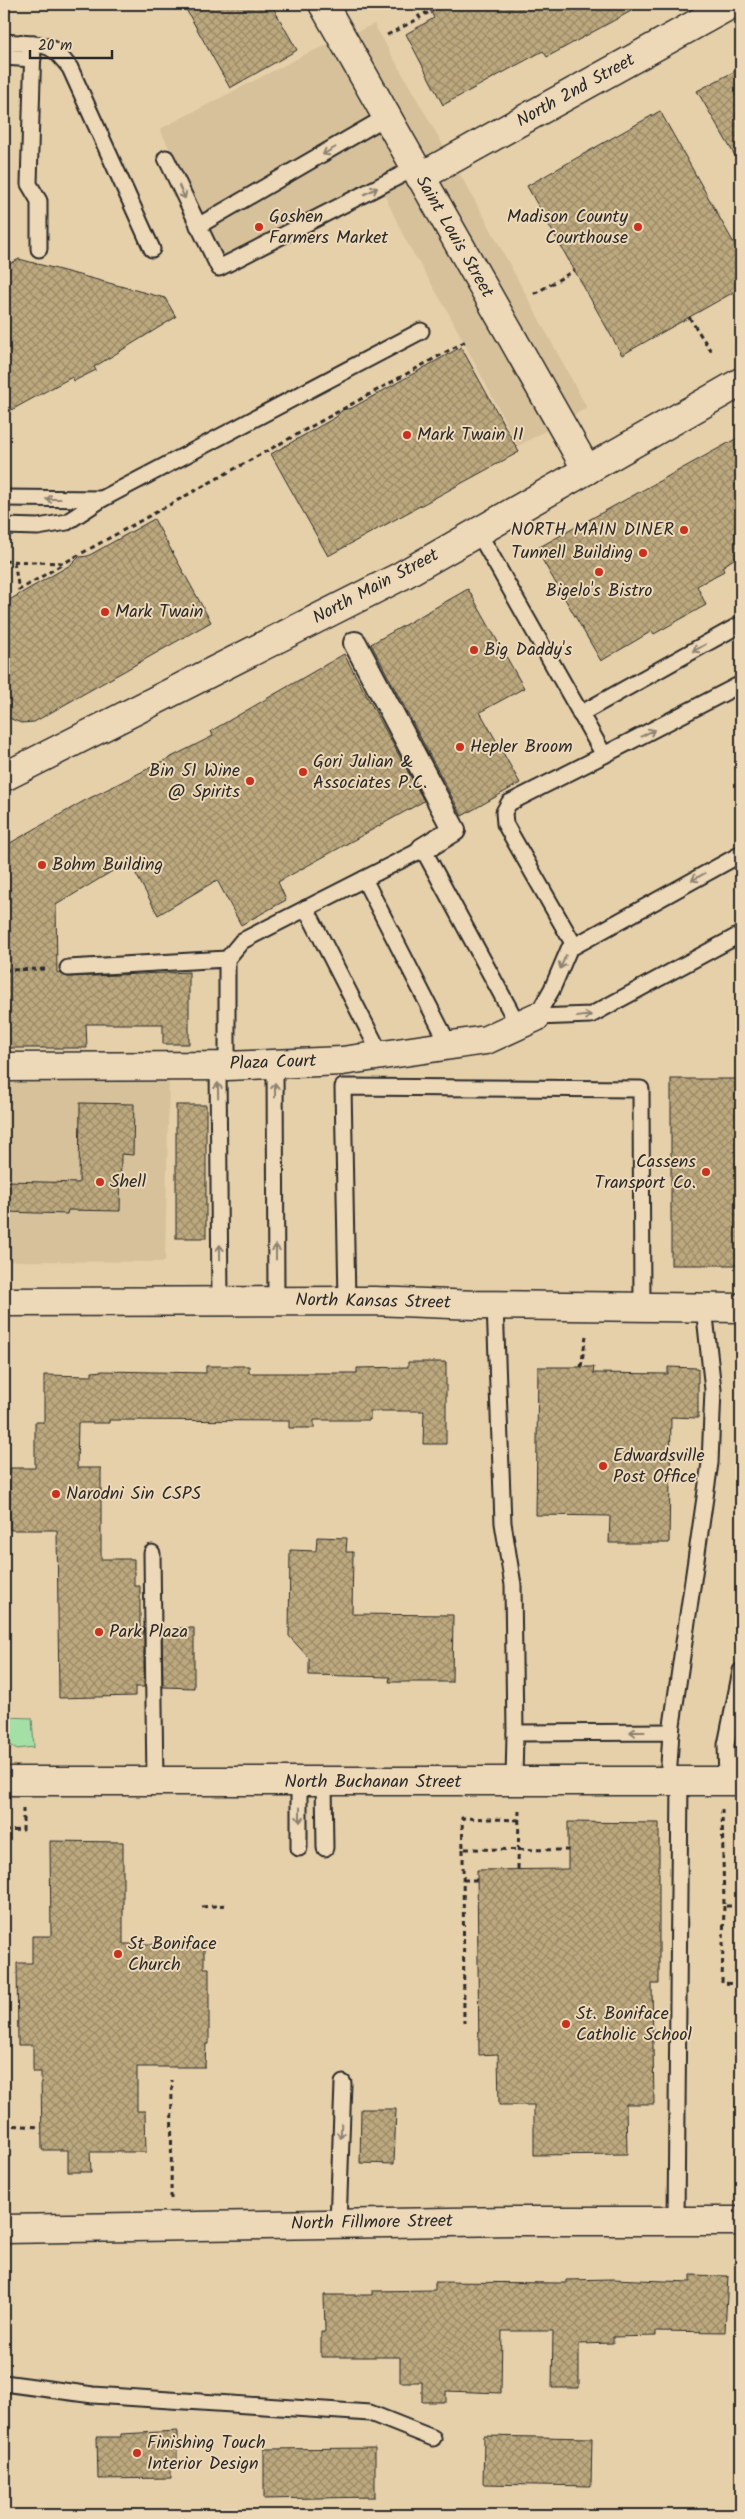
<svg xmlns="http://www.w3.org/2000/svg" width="745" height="2519" font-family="Kalam,sans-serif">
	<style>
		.built { fill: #d6c19b }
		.garden { fill: #a4dfa5; stroke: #688568 }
		.building { fill: url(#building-cross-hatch); stroke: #2b2b2b }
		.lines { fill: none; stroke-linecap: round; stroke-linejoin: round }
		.service-casing { stroke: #2b2b2b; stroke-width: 19 }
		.pedestrian-casing { stroke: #2b2b2b; stroke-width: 26 }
		.minor-casing { stroke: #2b2b2b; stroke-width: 31 }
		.primary-casing { stroke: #2b2b2b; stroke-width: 31 }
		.path { stroke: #2b2b2b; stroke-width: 3; stroke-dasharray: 5 4; stroke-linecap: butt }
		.service { stroke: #edd8b7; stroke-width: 15 }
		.pedestrian { stroke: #edd8b7; stroke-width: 22 }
		.minor { stroke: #edd8b7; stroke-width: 28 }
		.primary { stroke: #edd8b7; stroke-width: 28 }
		.oneway { stroke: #8c8271 }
		.poi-dot { fill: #c8321e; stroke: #edd8b7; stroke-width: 2 }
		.labels { text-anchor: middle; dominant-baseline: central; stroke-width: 4; stroke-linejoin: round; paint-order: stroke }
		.street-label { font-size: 18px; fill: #2b2b2b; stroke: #edd8b7 }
		.poi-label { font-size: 18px; fill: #2b2b2b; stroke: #edd8b7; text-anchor: start }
	</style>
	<defs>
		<pattern id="building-cross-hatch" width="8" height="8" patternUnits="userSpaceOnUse" patternTransform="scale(1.25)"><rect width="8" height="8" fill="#bda97e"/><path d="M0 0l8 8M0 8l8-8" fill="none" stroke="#9a8a67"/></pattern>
	</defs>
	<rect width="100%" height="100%" fill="#e6d0aa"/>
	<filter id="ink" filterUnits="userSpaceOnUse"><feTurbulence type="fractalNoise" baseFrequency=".02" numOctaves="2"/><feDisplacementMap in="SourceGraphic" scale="10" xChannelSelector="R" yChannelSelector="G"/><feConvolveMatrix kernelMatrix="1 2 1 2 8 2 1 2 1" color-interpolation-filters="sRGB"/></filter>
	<g filter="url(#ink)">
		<!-- built -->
		<g class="built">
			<polygon points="374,24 482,213 587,408 518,446 448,312 406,241 382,190 228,271 160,129 304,55"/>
			<polygon points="169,1079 165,1262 4,1261 9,1081"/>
		</g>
		<!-- garden -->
		<polygon class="garden" points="7,1717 32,1718 34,1747 17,1749 9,1744"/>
		<!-- building -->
		<g class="building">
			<polygon points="183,4 271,4 297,50 230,88"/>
			<polygon points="427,4 644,4 547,57 543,51 443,105 406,34 434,18"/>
			<polygon points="741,68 741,166 697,91"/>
			<polygon points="660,111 741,256 741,288 622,355 527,186"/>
			<polygon points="19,259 165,298 176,317 94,367 96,370 74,381 72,377 4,414 4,267"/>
			<polygon points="461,347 519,452 328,556 271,454 336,417 342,410 352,408"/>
			<polygon points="741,436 741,554 722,567 724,571 697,586 706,605 654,634 652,631 601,661 536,549"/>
			<polygon points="154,519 211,622 34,722 21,723 4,716 4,603 72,564 79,557 88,556"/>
			<polygon points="468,589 524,688 480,712 520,783 462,816 371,644"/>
			<polygon points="344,654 424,801 278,882 286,900 241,925 217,880 158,915 129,861 56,905 57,972 69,977 189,972 189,1044 163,1044 163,1024 86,1024 87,1048 7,1048 5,846 84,801 213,736 211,731"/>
			<rect x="671" y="1079" width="70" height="186"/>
			<polygon points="80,1103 134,1104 133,1155 121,1154 120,1211 68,1210 67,1214 7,1212 8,1181 79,1183"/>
			<rect x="176" y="1105" width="30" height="133"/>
			<polygon points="408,1362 446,1362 446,1444 423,1444 424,1411 370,1411 370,1420 314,1420 314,1428 289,1428 289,1421 109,1420 109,1423 78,1423 77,1468 101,1468 101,1559 134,1559 134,1586 140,1586 140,1628 144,1628 144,1687 135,1687 135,1696 59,1698 57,1530 10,1530 10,1468 35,1468 35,1422 44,1422 44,1375 92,1376 92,1372 103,1371 206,1373 206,1366 249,1366 249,1373 357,1373 357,1368 408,1367"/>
			<polygon points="538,1367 594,1367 593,1373 668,1374 668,1367 698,1368 698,1418 671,1417 669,1543 609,1543 610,1516 536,1515"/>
			<polygon points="317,1537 347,1538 346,1552 353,1552 352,1614 453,1615 452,1682 389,1682 390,1677 309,1675 309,1658 289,1636 290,1550 316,1551"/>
			<polygon points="162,1628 194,1628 194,1688 163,1687"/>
			<polygon points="568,1822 659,1823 659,1984 652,1984 654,2104 626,2104 627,2154 534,2155 534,2105 499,2105 498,2054 479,2055 477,1870 568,1869"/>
			<polygon points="50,1841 123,1842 123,1944 204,1944 204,1968 209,1968 209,2044 206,2044 205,2067 137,2067 137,2111 145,2111 146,2152 90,2152 91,2172 68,2172 68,2150 42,2150 41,2072 33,2072 33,2045 18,2045 17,1963 32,1963 32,1936 51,1936"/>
			<polygon points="361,2109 396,2109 394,2164 360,2163"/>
			<polygon points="691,2275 728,2276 725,2332 656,2331 656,2336 613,2337 613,2343 579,2344 579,2388 552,2388 553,2331 502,2331 501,2393 446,2391 446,2402 422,2402 422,2382 400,2382 400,2357 321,2357 321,2332 325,2332 324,2295 372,2295 372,2291 435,2290 435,2282 566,2283 566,2280 612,2279 691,2282"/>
			<polygon points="177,2431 177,2467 171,2467 171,2478 98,2479 97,2437 121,2437 121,2434"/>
			<polygon points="484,2436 592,2438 591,2486 483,2484"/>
			<polygon points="375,2448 375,2497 264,2499 264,2449"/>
		</g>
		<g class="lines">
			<!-- service casing -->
			<g class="service-casing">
				<g id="service">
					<polyline points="4,42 33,44"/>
					<polyline points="4,57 33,59"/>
					<polyline points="166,158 219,268 415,168"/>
					<polyline points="198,226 386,117"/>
					<path d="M39 249V201L29 184 33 44C53 45 58 53 70 68L152 249"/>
					<polyline points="4,498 102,499"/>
					<polyline points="4,526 38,527 67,522 102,499 421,331"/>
					<polyline points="478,532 604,755 509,803 504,812 505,824 574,945"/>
					<polyline points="580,714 741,624"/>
					<polyline points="604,755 741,684"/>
					<polyline points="364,879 449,1045"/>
					<polyline points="306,908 381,1055"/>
					<polyline points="227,959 242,941 423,849 518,1025"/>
					<polyline points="68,968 227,959 227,1066"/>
					<polyline points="536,1017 552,989 569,949 741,854"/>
					<polyline points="536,1017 591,1015 741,934"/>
					<polyline points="275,1064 276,1301"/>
					<polyline points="218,1065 220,1301"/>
					<polyline points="347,1301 343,1087 641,1089 642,1306"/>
					<polyline points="495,1305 503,1523 513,1585 515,1733"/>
					<polyline points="152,1553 155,1782"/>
					<polyline points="671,1732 710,1463 713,1390 704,1307"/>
					<polyline points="514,1781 515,1733 671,1732 668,1781"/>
					<polyline points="727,1781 726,1745 741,1671"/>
					<polyline points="299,1782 299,1848"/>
					<polyline points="324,1782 325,1848"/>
					<polyline points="676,2221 680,1781"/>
					<polyline points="338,2224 343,2083"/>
					<polyline points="4,2383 93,2395 370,2413 433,2438"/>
				</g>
			</g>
			<!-- pedestrian casing -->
			<g class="pedestrian-casing">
				<polyline id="pedestrian" points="355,643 454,830 423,849"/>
			</g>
			<!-- minor casing -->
			<g class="minor-casing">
				<g id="minor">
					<polyline points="323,4 587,470"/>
					<polyline points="420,177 732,4"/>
					<polyline points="4,1067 227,1066 342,1061 486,1040 536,1017"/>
					<polyline points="4,1302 374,1301 476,1305 741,1308"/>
					<polyline points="4,1781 741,1781"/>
					<polyline points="4,2229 511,2221 741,2221"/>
				</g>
			</g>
			<!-- primary casing -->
			<g class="primary-casing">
				<polyline id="primary" points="4,777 401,576 741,382"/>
			</g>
			<!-- path -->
			<g class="path">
				<polyline points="420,4 426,14 445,4"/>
				<polyline points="387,35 420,18 412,4"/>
				<polyline points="534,294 575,270"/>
				<polyline points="689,317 711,351"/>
				<polyline points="4,561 64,563 466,341"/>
				<polyline points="14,562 19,590 63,564"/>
				<polyline points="4,970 47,969"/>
				<polyline points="581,1367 586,1336"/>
				<polyline points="722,1809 724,1906 741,1906"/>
				<polyline points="519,1820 462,1818 463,1849 568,1850"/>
				<polyline points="4,1831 23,1830 23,1808"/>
				<polyline points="463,1849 464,2023"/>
				<polyline points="518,1869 519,1809"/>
				<polyline points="463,1880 477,1880"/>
				<polyline points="724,1906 722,1983 741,1984"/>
				<polyline points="202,1907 227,1905"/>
				<polyline points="5,2125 41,2127"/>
				<polyline points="171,2199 172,2080"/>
			</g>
			<!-- service -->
			<use href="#service" class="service"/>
			<!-- pedestrian -->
			<use href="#pedestrian" class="pedestrian"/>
			<!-- minor -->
			<use href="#minor" class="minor"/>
			<!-- primary -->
			<use href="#primary" class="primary"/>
		</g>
		<!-- one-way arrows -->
		<defs><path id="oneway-shaft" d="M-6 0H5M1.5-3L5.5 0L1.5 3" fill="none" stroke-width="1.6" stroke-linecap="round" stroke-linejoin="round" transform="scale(1.25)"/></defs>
		<g class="oneway">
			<use href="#oneway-shaft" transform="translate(329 151) rotate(150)"/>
			<use href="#oneway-shaft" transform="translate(371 191) rotate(-27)"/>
			<use href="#oneway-shaft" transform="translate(182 192) rotate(65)"/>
			<use href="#oneway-shaft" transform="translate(53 499) rotate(-180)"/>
			<use href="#oneway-shaft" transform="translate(699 648) rotate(151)"/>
			<use href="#oneway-shaft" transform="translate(648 733) rotate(-27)"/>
			<use href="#oneway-shaft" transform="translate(698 877) rotate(151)"/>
			<use href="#oneway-shaft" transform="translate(563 962) rotate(113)"/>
			<use href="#oneway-shaft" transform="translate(584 1016) rotate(-7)"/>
			<use href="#oneway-shaft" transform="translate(218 1090) rotate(-91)"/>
			<use href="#oneway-shaft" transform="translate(275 1090) rotate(-90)"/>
			<use href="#oneway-shaft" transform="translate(220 1252) rotate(-91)"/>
			<use href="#oneway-shaft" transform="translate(276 1252) rotate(-90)"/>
			<use href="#oneway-shaft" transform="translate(637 1732) rotate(180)"/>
			<use href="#oneway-shaft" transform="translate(300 1815) rotate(90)"/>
			<use href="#oneway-shaft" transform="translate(341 2131) rotate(92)"/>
		</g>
	</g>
	<!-- markers -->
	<g class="poi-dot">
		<circle cx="259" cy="227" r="5"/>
		<circle cx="638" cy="227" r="5"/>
		<circle cx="407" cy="435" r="5"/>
		<circle cx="684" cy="530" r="5"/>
		<circle cx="643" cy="553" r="5"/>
		<circle cx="599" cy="572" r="5"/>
		<circle cx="105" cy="612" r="5"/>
		<circle cx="474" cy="650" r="5"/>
		<circle cx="460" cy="747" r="5"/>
		<circle cx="303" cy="772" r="5"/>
		<circle cx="250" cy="781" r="5"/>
		<circle cx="42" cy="865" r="5"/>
		<circle cx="706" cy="1172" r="5"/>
		<circle cx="100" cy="1182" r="5"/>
		<circle cx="603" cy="1466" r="5"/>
		<circle cx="56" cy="1494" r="5"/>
		<circle cx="99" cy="1632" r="5"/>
		<circle cx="118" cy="1954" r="5"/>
		<circle cx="566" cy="2024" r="5"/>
		<circle cx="137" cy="2453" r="5"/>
	</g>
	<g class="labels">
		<!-- street labels -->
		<g class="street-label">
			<text transform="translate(576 91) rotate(-29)">North 2nd Street</text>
			<text transform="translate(454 237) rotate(60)">Saint Louis Street</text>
			<text transform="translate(376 587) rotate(-28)">North Main Street</text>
			<text transform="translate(273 1063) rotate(-2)">Plaza Court</text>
			<text transform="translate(373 1302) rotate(1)">North Kansas Street</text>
			<text x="373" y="1782">North Buchanan Street</text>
			<text transform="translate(372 2223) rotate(-1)">North Fillmore Street</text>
		</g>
		<!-- poi labels -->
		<g class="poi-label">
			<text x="269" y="217">Goshen<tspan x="269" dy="21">Farmers Market</tspan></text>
			<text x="628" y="217" text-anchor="end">Madison County<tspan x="628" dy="21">Courthouse</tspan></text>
			<text x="417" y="435">Mark Twain II</text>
			<text x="674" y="530" text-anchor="end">NORTH MAIN DINER</text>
			<text x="633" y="553" text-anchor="end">Tunnell Building</text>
			<text x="599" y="591" text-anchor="middle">Bigelo's Bistro</text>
			<text x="115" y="612">Mark Twain</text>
			<text x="484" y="650">Big Daddy's</text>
			<text x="470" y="747">Hepler Broom</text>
			<text x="313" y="762">Gori Julian &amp;<tspan x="313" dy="21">Associates P.C.</tspan></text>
			<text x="240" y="771" text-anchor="end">Bin 51 Wine<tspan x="240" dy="21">@ Spirits</tspan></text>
			<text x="52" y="865">Bohm Building</text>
			<text x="696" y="1162" text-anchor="end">Cassens<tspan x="696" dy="21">Transport Co.</tspan></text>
			<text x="110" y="1182">Shell</text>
			<text x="613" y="1456">Edwardsville<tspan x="613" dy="21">Post Office</tspan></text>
			<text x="66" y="1494">Narodni Sin CSPS</text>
			<text x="109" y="1632">Park Plaza</text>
			<text x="128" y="1944">St Boniface<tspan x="128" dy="21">Church</tspan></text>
			<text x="576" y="2014">St. Boniface<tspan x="576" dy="21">Catholic School</tspan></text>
			<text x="147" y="2443">Finishing Touch<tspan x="147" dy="21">Interior Design</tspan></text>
		</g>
	</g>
	<!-- margin -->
	<rect width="745" height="2519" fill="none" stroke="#edd8b7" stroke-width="20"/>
	<rect x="10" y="10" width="725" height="2499" fill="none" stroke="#2b2b2b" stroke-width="2" filter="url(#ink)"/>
	<!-- scale -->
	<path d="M30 50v8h82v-8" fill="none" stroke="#2b2b2b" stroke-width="2.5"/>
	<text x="38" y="50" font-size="15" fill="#2b2b2b" stroke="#edd8b7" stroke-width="4" paint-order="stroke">20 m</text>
</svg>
